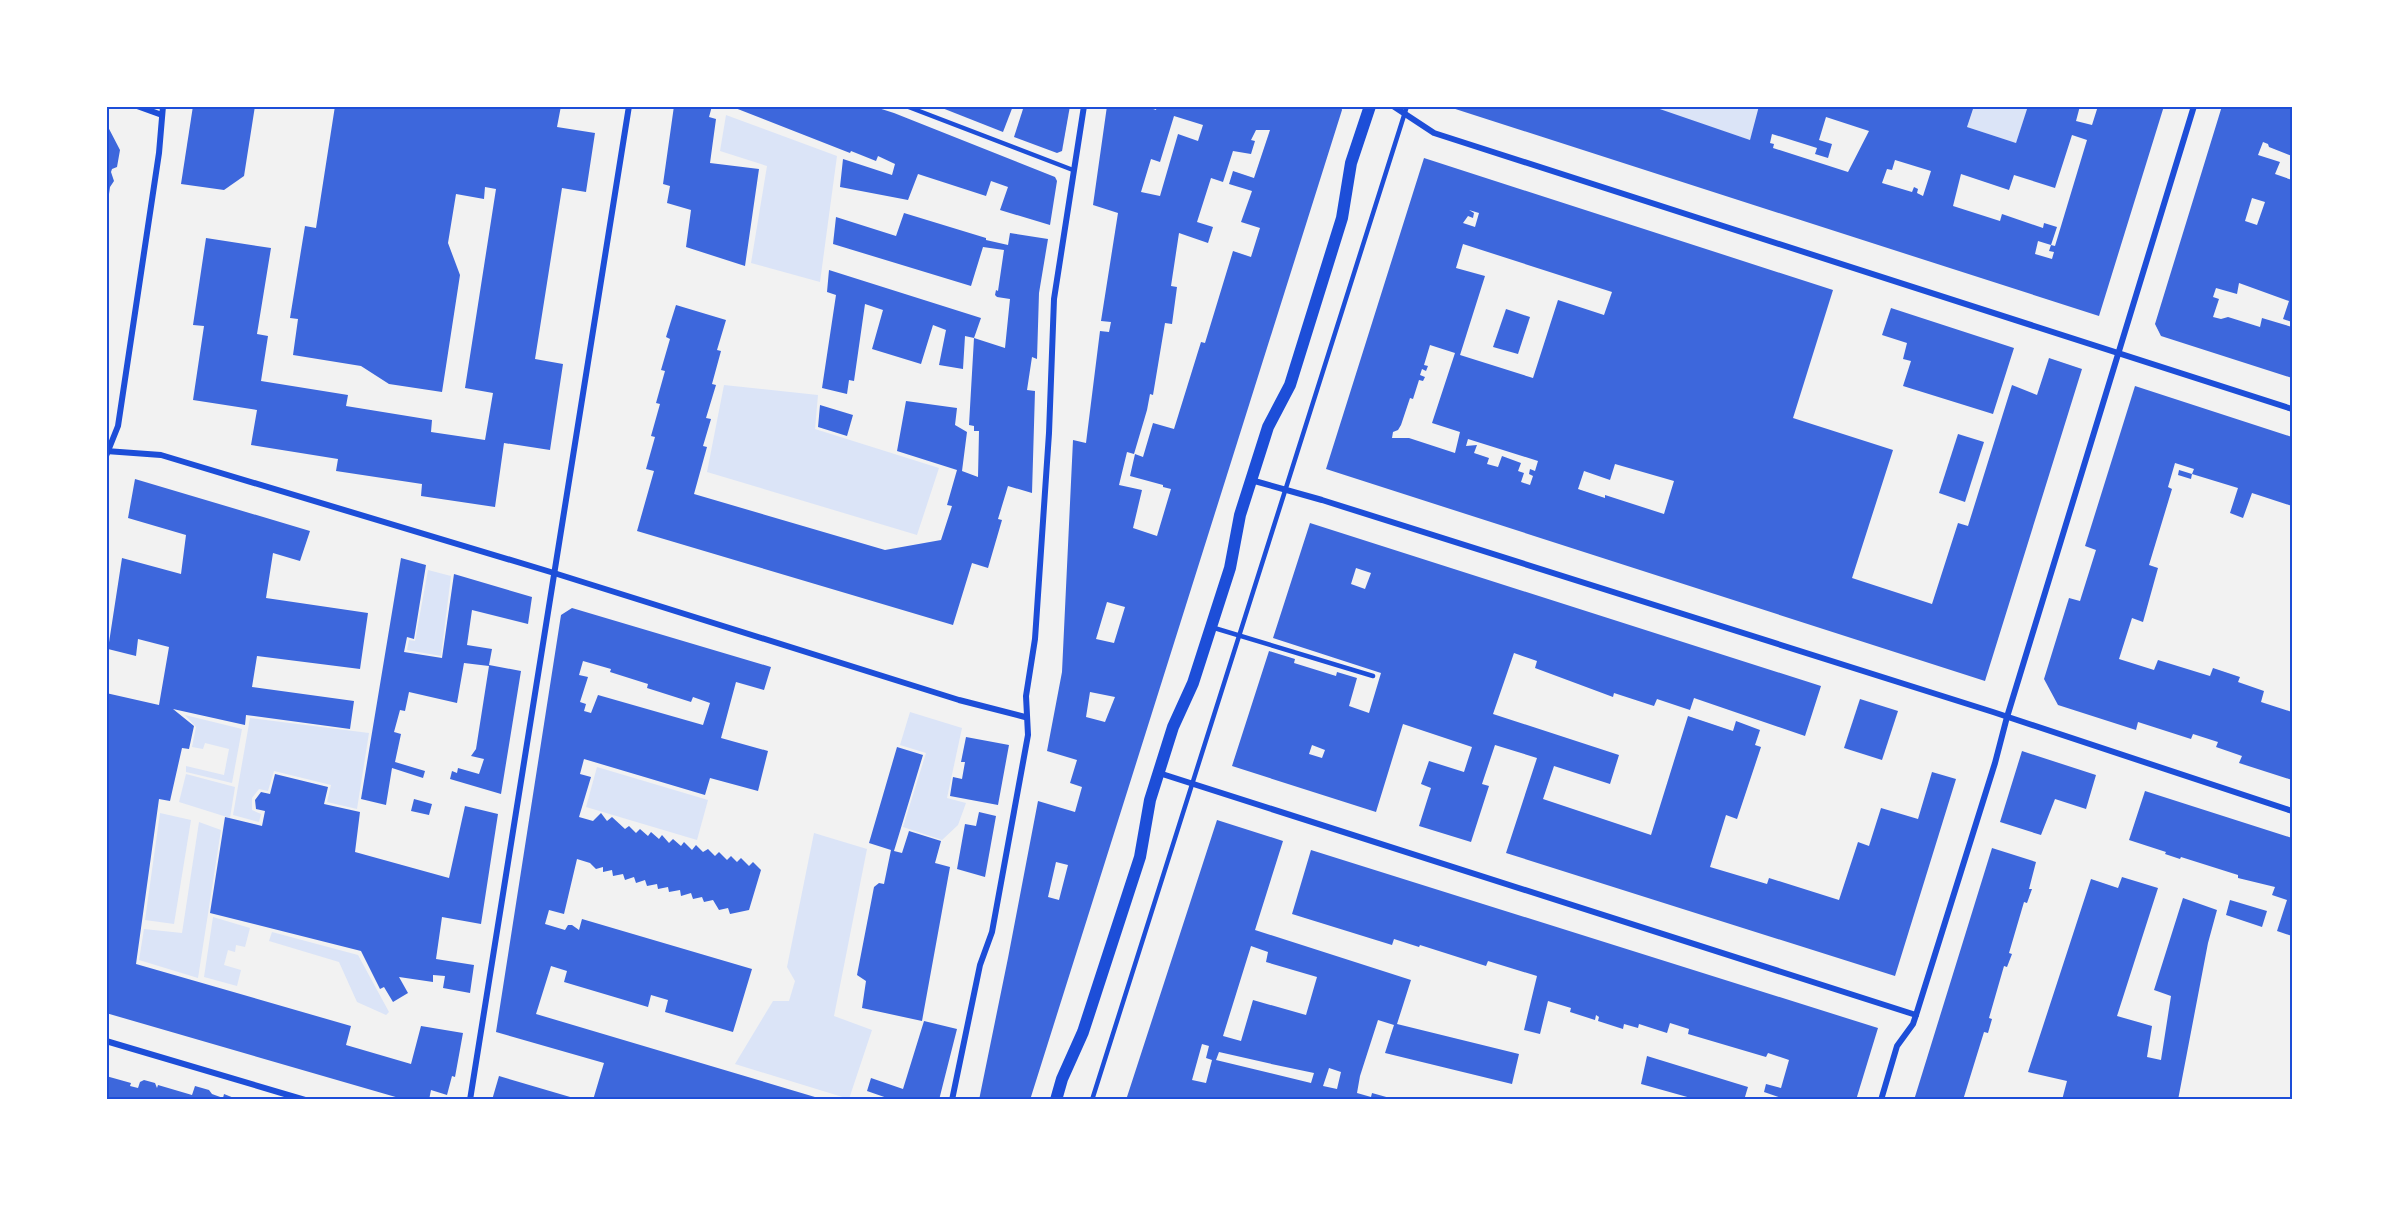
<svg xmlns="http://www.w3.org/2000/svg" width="2399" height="1206" font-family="Raleway,sans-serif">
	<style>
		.green { fill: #dbe4f7 }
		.building { fill: #3d67dc; fill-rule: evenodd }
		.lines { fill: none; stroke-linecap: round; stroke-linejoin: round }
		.service { stroke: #1d4ed8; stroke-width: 4.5 }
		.minor { stroke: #1d4ed8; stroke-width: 6 }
		.secondary { stroke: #1d4ed8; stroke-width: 12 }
		.neatline { fill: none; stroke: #1d4ed8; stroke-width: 2 }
	</style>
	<rect width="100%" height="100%" fill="#f2f2f2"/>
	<!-- green -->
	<g class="green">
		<polygon points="1651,107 1760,107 1750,140"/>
		<polygon points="1974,107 2028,107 2016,143 1967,127"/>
		<polygon points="726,115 837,156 820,282 751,263 767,166 720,151"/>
		<polygon points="724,385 818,395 815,429 939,468 917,535 707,472"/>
		<polygon points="428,570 451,576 441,656 407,650 409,640 415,641"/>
		<polygon points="910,712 962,728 947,798 966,803 958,825 942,840 903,827 926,753 900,745"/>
		<polygon points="185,715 242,729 232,783 186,772 186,766 224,775 229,749 205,743 203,749 192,747 196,727"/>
		<polygon points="250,718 369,733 357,809 327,802 331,785 274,771 268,791 259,789 252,798 252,810 261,814 259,822 233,815"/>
		<polygon points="597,767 708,800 697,840 586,807"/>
		<polygon points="186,774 235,787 230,818 179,802"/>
		<polygon points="160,813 191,820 174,924 145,920"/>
		<polygon points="199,822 221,830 198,978 139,960 144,929 182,933"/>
		<polygon points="814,833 867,849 834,1016 872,1030 849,1099 735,1064 773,1001 789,1001 795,981 787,967"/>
		<polygon points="213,917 250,928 245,947 236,945 235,952 228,950 224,965 241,970 237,986 204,977"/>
		<polygon points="272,932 358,955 389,1012 386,1015 357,1002 339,962 269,941"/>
	</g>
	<!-- building -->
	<g class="building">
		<polygon points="193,106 255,106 244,176 224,190 181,184"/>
		<polygon points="335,106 561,106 557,127 595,133 586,192 562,188 535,359 563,364 550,450 504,443 495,507 421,496 422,484 336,471 338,459 251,445 257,410 193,400 204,326 193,325 206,238 271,248 257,334 268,336 261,381 348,395 346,406 432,420 431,432 485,440 493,393 465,388 496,189 485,187 484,199 456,194 448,243 460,275 442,392 389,384 361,366 293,355 298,319 290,318 305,226 316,228"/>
		<polygon points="674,106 712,106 709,117 716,119 710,163 759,169 745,266 686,247 691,210 667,203 670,186 663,184"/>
		<polygon points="730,106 872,106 894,113 1055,177 1057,181 1050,225 1000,210 1008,187 991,181 986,196 918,174 908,200 840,187 843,159 892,175 895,164 878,156 876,161 851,151 850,153"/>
		<polygon points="937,106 1013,106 1003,132"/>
		<polygon points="1024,106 1070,106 1062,151 1057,153 1014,137"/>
		<path d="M1107 106H1145L1156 110 1157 106H1341L1342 110 1030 1100H979L1008 958 1038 801 1075 812 1082 787 1070 783 1077 760 1047 751 1062 672 1073 440 1086 443 1100 331 1109 332 1111 322 1101 321 1118 213 1093 205ZM1174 116 1203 125 1198 141 1178 134 1160 196 1141 192 1151 159 1160 162ZM1256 130H1270L1254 178 1233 171 1229 184 1252 191 1241 222 1260 228 1251 257 1233 251 1205 343 1201 342 1174 429 1153 423 1143 457 1135 454 1130 476 1163 485V487L1171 489 1157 536 1133 528 1142 490 1119 485 1127 452 1134 454 1147 410 1150 394 1153 395 1165 323 1172 324 1177 287 1171 286 1179 233 1208 243 1213 227 1197 222 1211 178 1223 182 1233 151 1251 154 1255 141 1251 140ZM1107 602 1125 607 1114 643 1096 639ZM1090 692 1115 697 1105 722 1086 717ZM1056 862 1068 865 1059 900 1048 897Z"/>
		<path d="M1446 106H1651L1750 140 1759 106H1974L1967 127 2016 143 2028 106H2080L2076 121 2092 125 2098 106H2164L2099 316ZM1826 117 1869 131 1848 172 1773 148 1774 144 1770 143 1772 134 1817 148 1815 154 1828 158 1832 144 1819 140ZM2072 135 2087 140 2055 246 2051 245 2049 251 2054 252 2052 259 2035 254 2038 241 2051 245 2057 227 2044 223 2043 228 2002 214 2000 221 1953 206 1961 174 2009 190 2014 175 2055 188ZM1895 160 1931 171 1923 196 1917 193 1918 189 1914 187 1912 192 1882 183 1887 169 1892 170Z"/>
		<path d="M2222 106H2292V156L2269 147 2268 144 2263 142 2258 155 2280 162 2275 174 2292 180V322L2283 319 2289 301 2239 283 2237 294 2216 288 2213 297 2219 299 2213 317 2221 319 2228 317 2260 327 2262 318 2292 327V378L2161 336 2155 324ZM2252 198 2265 202 2257 225 2245 221Z"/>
		<polygon points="106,123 120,150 117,167 112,169 111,172 114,181 110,187 108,201"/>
		<path d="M1424 158 1833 290 1793 418 1893 450 1852 578 1932 604 1958 523 1968 526 2012 385 2037 395 2049 358 2082 369 1985 681 1326 469ZM1469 210 1479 213 1475 227 1463 223 1468 216 1473 218 1474 213ZM1463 244 1612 292 1604 315 1558 300 1533 378 1460 355 1485 276 1456 268ZM1430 345 1455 353 1432 423 1460 432 1455 453 1409 438H1392L1393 432 1398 430 1401 425 1410 398 1413 399 1419 380 1423 381 1425 377 1420 375 1422 369 1426 371 1428 366 1424 365ZM1468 439 1538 461 1535 471 1530 469 1529 474 1533 476 1530 485 1521 482 1524 473 1518 471 1521 463 1502 456 1498 467 1487 464 1489 458 1474 453 1477 445 1466 446ZM1615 464 1674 481 1664 514 1605 495V498L1578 489 1584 471 1610 480Z"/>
		<polygon points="904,213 986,238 986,240 1008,245 1010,233 1048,239 1039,293 1037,359 1032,357 1027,390 1035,391 1032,493 1008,486 998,519 1002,520 988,568 972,563 953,625 637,531 654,471 646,469 655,437 651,436 660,404 656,403 665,371 661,370 670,339 666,337 676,305 726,320 717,350 721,351 712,384 716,385 706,418 711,419 703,446 707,447 694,494 885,550 941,540 952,506 947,505 957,470 897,451 906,401 957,408 955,425 967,432 962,471 978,477 979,431 974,431 974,426 969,425 974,338 1005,348 1010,299 997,297 995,295 996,290 998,291 1004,250 983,247 971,286 833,244 836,217 896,236"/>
		<polygon points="829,270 981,318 974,338 965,336 963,369 939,365 946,330 933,325 921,364 872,349 883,310 865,304 854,381 849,380 847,394 822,388 836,295 827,292"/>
		<polygon points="1891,308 2014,348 1993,414 1903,386 1911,361 1903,359 1907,343 1882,335"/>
		<polygon points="1506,309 1530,317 1518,354 1493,347"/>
		<polygon points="2135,386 2292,437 2292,506 2252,493 2243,518 2230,513 2238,488 2192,474 2191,479 2178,475 2179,470 2192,474 2194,469 2175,463 2168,487 2172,489 2149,565 2158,568 2143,622 2132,618 2119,659 2154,670 2158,660 2210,676 2213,668 2240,677 2238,682 2264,691 2261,702 2292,712 2292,780 2239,763 2242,756 2216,747 2218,742 2193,734 2191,739 2138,722 2136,730 2058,705 2044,679 2069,598 2080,601 2096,550 2085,546"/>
		<polygon points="820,405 853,415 847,436 818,427"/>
		<polygon points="1958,434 1984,442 1965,502 1939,493"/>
		<polygon points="135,479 310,531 300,561 273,553 266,598 368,613 360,669 257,656 252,687 354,701 350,729 246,715 245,725 173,709 194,726 189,749 182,748 170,801 159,799 136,964 351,1026 346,1045 411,1064 421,1026 463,1033 455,1077 452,1076 447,1095 431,1090 429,1100 406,1100 106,1013 106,693 159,705 169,647 138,639 136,656 108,649 122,558 181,574 186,535 128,518"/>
		<path d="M1310 523 1821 686 1805 736 1694 698 1690 710 1657 699 1654 706 1614 693 1613 697 1535 668 1537 661 1514 653 1493 714 1619 755 1610 784 1554 766 1543 799 1651 835 1688 716 1733 731 1736 721 1760 730 1755 745 1761 747 1737 819 1726 815 1710 867 1767 884 1769 878 1839 900 1858 842 1869 846 1881 808 1918 819 1932 772 1956 779 1895 976 1506 853 1537 758 1495 745 1482 784 1489 786 1471 842 1419 826 1431 788 1421 784 1429 761 1464 772 1472 747 1403 724 1376 812 1232 766 1269 651 1295 659 1294 663 1336 676 1337 672 1357 678 1349 706 1369 713 1381 673 1273 638ZM1356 568 1371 573 1365 589 1351 584ZM1312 745 1325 750 1322 758 1309 754Z"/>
		<polygon points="401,558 426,565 414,639 407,637 404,652 442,658 454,574 532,597 528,624 472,610 467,645 492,649 489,665 521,671 501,794 450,779 452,771 457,773 458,768 479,774 484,759 471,756 476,749 489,666 464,663 457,703 409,692 405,711 400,710 394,732 401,734 395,762 425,771 423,778 392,768 386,805 361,799"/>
		<path d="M572 608 771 667 764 690 736 682 721 738 768 751 758 791 710 778 705 795 584 759 580 774 591 777 579 817 593 821 601 813 607 821 612 817 625 829 629 826 636 833 640 829 648 836 651 832 659 839 662 835 669 843 673 839 681 846 684 842 692 850 696 845 703 852 708 849 715 856 719 852 727 860 731 856 737 862 741 858 749 866 753 862 761 870 749 910 730 914 728 908 719 910 713 900 704 902 702 897 693 899 691 893 681 896 680 890 669 892 668 887 658 889 657 884 647 886 645 880 636 883 634 877 625 880 623 874 613 876 612 870 603 872V867L596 869 590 863 577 859 564 914 549 910 545 924 565 930 568 925H572L579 930 582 919 752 969 733 1032 665 1012 668 1000 651 995 648 1007 564 982 567 971 551 966 536 1014 825 1100H593L604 1063 496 1032 561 615ZM583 661 611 669 610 672 648 684 647 688 691 702 693 697 710 703 703 725 598 695 591 713 584 711 586 704 580 702 588 677 579 675Z"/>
		<polygon points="1860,699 1898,711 1882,760 1844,748"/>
		<polygon points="966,737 1009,745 998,805 950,796 953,777 962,779 965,762 961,762"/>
		<polygon points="897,747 923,755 894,851 902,853 909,831 941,841 935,863 950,867 922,1021 862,1008 866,981 857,975 874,887 879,883 884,884 891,850 869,843"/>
		<polygon points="2022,751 2096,775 2086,809 2055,799 2041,835 2000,822"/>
		<polygon points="275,774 328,787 324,804 360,812 355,852 449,878 465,806 498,814 481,924 442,917 436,959 474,965 470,993 443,988 445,976 433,975 433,982 399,977 408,993 393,1002 384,987 380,989 361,951 210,913 225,817 262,826 265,811 256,809 255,800 261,792 270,794"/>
		<polygon points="2145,791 2292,838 2292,936 2277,931 2287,900 2272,895 2275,887 2238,878 2238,875 2181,857 2180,859 2165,854 2166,852 2129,840"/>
		<polygon points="414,799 432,804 429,815 411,811"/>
		<polygon points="979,812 996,816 985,877 957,869 965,824 976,826"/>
		<path d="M1217 820 1283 841 1255 930 1411 980 1397 1024 1519 1054 1512 1084 1385 1053 1394 1025 1378 1020 1360 1076 1357 1093 1371 1097 1372 1093 1397 1100H1126ZM1251 946 1268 952 1266 962 1317 977 1306 1015 1253 1000 1241 1041 1223 1036ZM1202 1044 1209 1046 1206 1058 1212 1060 1206 1083 1192 1080ZM1219 1052 1276 1065 1314 1073 1311 1083 1216 1060ZM1329 1068 1341 1072 1337 1089 1323 1086Z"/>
		<polygon points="1992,848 2036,862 2029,889 2032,889 2027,903 2024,902 2009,953 2012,954 2007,967 2004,966 1989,1018 1992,1019 1988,1033 1984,1032 1963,1100 1914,1100"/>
		<polygon points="1311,850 1878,1028 1856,1100 1787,1100 1764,1092 1766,1084 1781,1088 1789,1060 1768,1053 1766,1057 1688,1034 1689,1029 1670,1023 1667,1033 1639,1024 1638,1028 1624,1024 1623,1029 1598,1021 1599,1017 1596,1015 1595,1020 1570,1012 1571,1008 1548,1001 1540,1034 1524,1030 1537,976 1488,961 1486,966 1420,945 1419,947 1394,939 1392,945 1292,914"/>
		<polygon points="2122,877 2158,888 2117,1016 2152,1026 2147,1057 2161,1060 2171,996 2154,990 2183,898 2217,910 2208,943 2178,1100 2062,1100 2067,1081 2028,1072 2091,879 2118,888"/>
		<polygon points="2230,900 2267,911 2262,927 2226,915"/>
		<polygon points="924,1021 957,1029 939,1100 893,1100 867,1091 871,1078 903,1089"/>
		<polygon points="1647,1056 1748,1087 1744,1100 1698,1100 1641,1084"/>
		<polygon points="106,1076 131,1083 130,1086 138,1088 140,1082 144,1080 155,1083 157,1088 158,1085 192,1095 195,1086 209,1090 212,1094 223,1098 224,1094 239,1100 106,1100"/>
		<polygon points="499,1076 577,1099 577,1100 492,1100"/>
	</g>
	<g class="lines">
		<!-- service -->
		<g class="service">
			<polyline points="906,106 1073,170"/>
			<polyline points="1211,627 1373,676"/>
			<polyline points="1092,1100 1407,106"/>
		</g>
		<!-- minor -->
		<g class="minor">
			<polyline points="137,106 162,115"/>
			<polyline points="1393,106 1434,133 2292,409"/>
			<polyline points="106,451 161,455 554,573 959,700 1025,717"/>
			<polyline points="106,456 118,426 159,153 163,106"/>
			<polyline points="1251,480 1322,500 1993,712 2292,811"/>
			<polyline points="1159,773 1916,1015"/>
			<polyline points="106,1041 305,1100"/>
			<polyline points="470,1100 629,106"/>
			<polyline points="952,1100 980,965 992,932 1028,735 1026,696 1035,639 1049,433 1054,299 1084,106"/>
			<polyline points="1881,1100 1897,1046 1913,1024 1916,1015 1995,763 2007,717 2194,106"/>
		</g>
		<!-- secondary -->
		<polyline class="secondary" points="1056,1100 1062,1079 1083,1032 1140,857 1150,800 1173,727 1193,683 1211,627 1230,568 1240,515 1268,427 1290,385 1342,218 1351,163 1370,106"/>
	</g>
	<!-- border -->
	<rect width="2399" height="1206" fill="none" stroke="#ffffff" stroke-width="216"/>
	<rect x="108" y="108" width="2183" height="990" class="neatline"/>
</svg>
